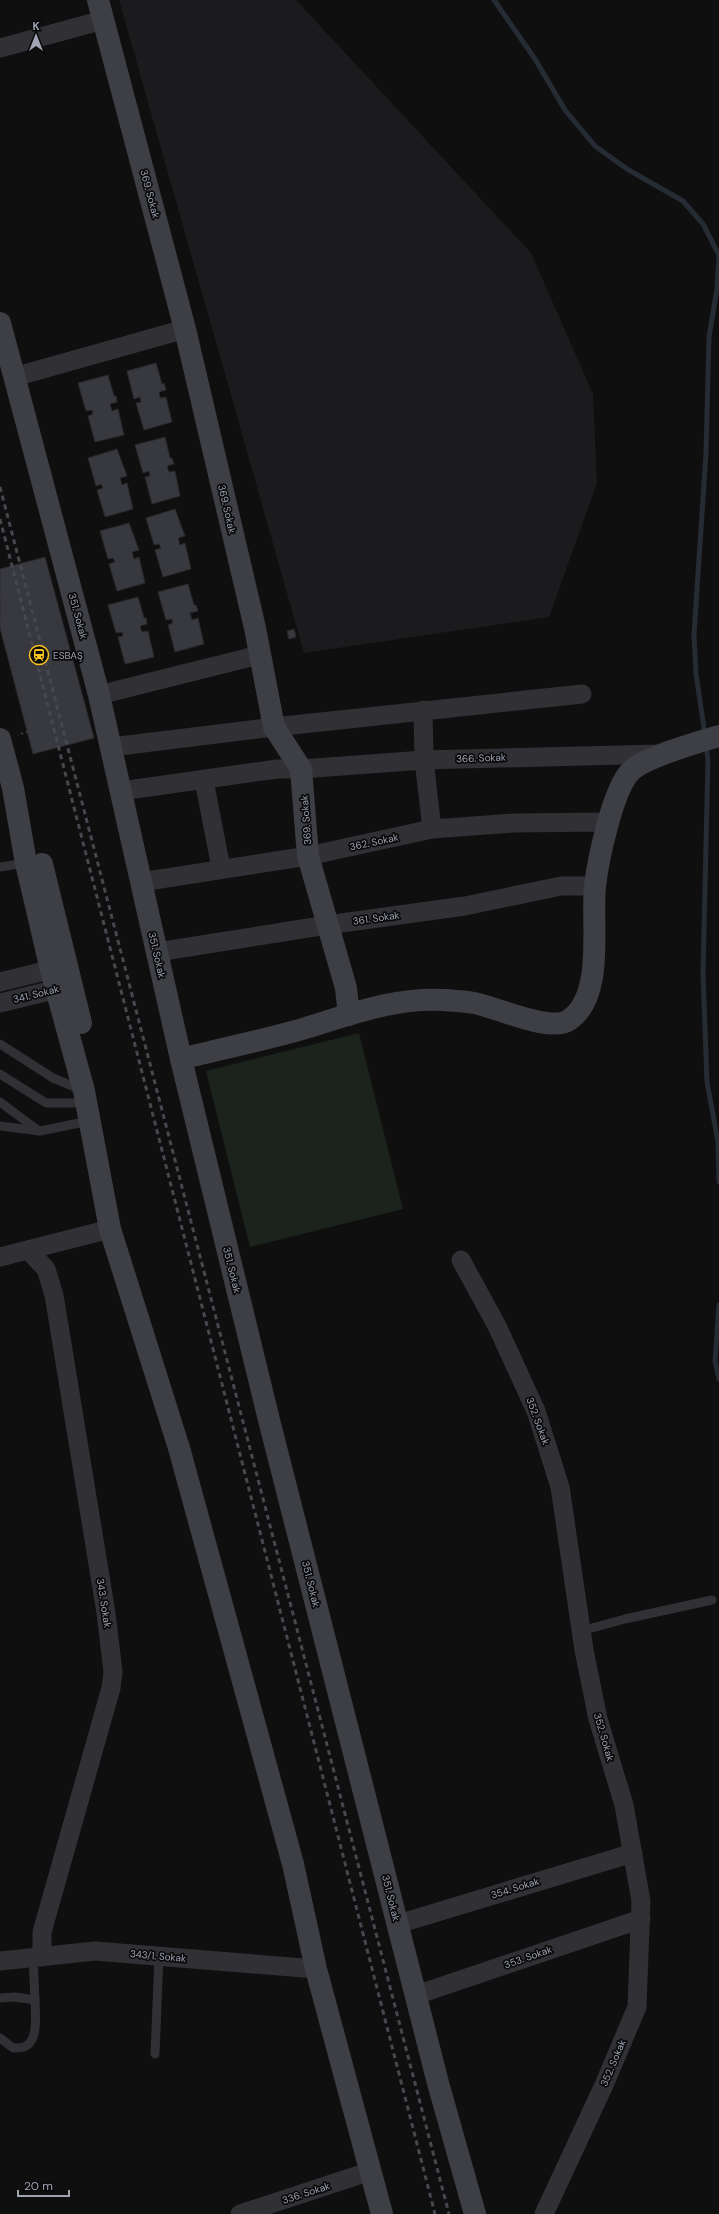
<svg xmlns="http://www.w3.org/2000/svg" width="719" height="2214" font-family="'DM Sans',sans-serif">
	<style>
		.built { fill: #1b1b1d }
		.green { fill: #1b231c }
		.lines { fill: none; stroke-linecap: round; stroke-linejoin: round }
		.stream { stroke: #252c34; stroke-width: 5 }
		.building { fill: #38393e; stroke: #29292c }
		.path { stroke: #36373c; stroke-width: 2.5; stroke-dasharray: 2 3; stroke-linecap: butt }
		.lane { stroke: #303035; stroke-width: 9 }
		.street { stroke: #303035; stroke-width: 19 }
		.secondary { stroke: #3e3f45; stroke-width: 22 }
		.rail { stroke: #47484f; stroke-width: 3; stroke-dasharray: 5 4; stroke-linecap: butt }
		.path-bridge { stroke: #36373c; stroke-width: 2.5; stroke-dasharray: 2 3; stroke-linecap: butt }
		.labels { text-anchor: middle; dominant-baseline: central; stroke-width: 3.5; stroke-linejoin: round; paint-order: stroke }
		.street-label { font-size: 10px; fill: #9fa3b2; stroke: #0a0a0b }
		.poi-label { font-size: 10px; fill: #9fa3b2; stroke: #0a0a0b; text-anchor: start }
	</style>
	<rect width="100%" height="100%" fill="#0f0f10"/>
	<!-- built -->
	<polygon class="built" points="119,0 296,0 531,253 593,394 597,483 549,617 304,653"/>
	<!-- green -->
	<polygon class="green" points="359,1033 403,1209 250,1247 206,1071"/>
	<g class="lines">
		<!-- stream -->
		<g class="stream">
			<polyline points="494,0 535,59 565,110 595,146 627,169 683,201 703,224 719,255"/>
			<polyline points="705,735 696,674 694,635 706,453 709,337 717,289 719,256"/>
			<polyline points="706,744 708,760 703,974 707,1082 718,1142 719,1182"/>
			<polyline points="719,1305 715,1361 719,1379"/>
		</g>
	</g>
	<!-- building -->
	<g class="building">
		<polygon points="156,363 162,384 164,383 166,390 159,392 160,398 166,397 172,422 144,430 136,403 141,402 140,397 134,399 127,371"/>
		<polygon points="108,375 114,396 116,396 117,402 110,404 112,411 118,409 124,435 95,442 88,416 93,414 92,410 86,411 78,383"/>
		<polygon points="165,437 170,458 172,458 174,464 167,466 169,472 175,471 180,496 152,504 145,477 150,476 149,471 143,473 135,445"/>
		<polygon points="117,449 127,476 120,478 122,485 127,483 133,509 105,517 97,490 103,488 101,484 96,486 88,458"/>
		<polygon points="175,509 185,536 178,538 180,545 185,543 191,569 163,577 155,550 161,548 159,544 154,545 146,518"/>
		<polygon points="129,523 139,550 132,552 134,559 139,557 145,583 117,591 109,564 115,562 113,558 108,559 100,531"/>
		<polygon points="45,557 94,738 33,754 0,628 0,569"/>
		<polygon points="188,584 194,605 196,605 198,611 190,613 192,620 198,618 204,644 175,652 168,625 173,623 172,619 166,620 158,592"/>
		<polygon points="138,597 144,618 146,618 147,624 140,626 142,632 148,631 154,657 125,664 118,637 123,636 122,632 116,633 108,605"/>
		<polygon points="294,629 296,637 289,639 287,631"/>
	</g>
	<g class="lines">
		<!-- path -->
		<g class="path">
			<polyline points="35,569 41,594"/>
			<polyline points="50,585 47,586 76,692"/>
			<polyline points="0,588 5,608"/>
			<polyline points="0,612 30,731 18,735"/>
			<polyline points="27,612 42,667"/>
			<polyline points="70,690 80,726"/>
			<polyline points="30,700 39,738"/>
		</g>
		<!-- lane -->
		<g class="lane">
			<polyline points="0,867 26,863"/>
			<polyline points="0,1044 53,1078 82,1090"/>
			<polyline points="0,1074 46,1103 86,1103"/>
			<polyline points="0,1102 39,1131"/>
			<polyline points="0,1126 40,1131 89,1121"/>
			<polyline points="581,1631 625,1619 712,1600"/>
			<polyline points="33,1958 35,2000"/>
			<path d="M0 1998 15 1997 35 2000C35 2012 39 2039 26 2046 23 2048 17 2048 13 2048L0 2038"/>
			<polyline points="155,2054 159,1956"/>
		</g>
		<!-- street -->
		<g class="street">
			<polyline points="0,48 103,20"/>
			<polyline points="14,377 185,329"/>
			<polyline points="99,695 259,655"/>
			<polyline points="423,710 424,760 432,829"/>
			<polyline points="111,747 274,727 582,694"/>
			<polyline points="204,780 221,868"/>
			<polyline points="121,791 277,769 301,769 424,760 661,754"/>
			<polyline points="141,882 308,856 432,829 514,823 609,822"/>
			<polyline points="157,952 327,925 465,906 561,886 595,886"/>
			<polyline points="0,982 65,966"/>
			<polyline points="0,1003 70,986"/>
			<polyline points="28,1250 46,1269 54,1295 106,1613 113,1672 111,1688 42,1932 42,1957"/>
			<polyline points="0,1257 110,1229"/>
			<polyline points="461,1260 497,1326 536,1411 560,1487 584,1650 598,1719 624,1805 641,1901 637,2007 604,2085 544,2214"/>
			<polyline points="398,1924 633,1853"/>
			<polyline points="0,1961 95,1951 316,1969"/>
			<polyline points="416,1995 641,1919"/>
			<polyline points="240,2214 371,2171"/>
		</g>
		<!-- secondary -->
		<g class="secondary">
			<polyline points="98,0 185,329 255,628 274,727 301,769 308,856 346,988 349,1015"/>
			<polyline points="0,323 99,695 181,1059 269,1420 438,2083 475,2214"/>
			<polyline points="0,739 13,788 26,863 51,970 84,1091 110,1229 179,1448 293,1864 316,1969 382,2214"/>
			<polyline points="42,864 81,1023"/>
			<path d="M181 1059C220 1049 260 1041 299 1030 347 1016 393 997 444 1000 454 1001 464 1001 474 1003 496 1007 551 1033 569 1020 605 996 591 924 595 886 598 860 613 788 631 771 645 757 699 742 719 736"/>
		</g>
		<!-- rail -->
		<g class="rail">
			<polyline points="0,487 449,2214"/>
			<polyline points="0,519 435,2214"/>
		</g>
		<!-- path-bridge -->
		<g class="path-bridge">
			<polyline points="5,608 8,617 45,607 41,594"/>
			<polyline points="10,651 62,637"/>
			<polyline points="30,700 22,673 63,661 70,690"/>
		</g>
	</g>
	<!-- icons -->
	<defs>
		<g id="station-ring" transform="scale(1)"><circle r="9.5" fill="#0a0a0b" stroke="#fbc41c" stroke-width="1.5"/><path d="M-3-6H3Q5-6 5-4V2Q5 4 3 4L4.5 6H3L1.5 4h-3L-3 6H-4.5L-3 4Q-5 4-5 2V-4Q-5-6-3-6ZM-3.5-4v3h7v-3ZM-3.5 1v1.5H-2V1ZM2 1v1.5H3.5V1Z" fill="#fbc41c"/></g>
	</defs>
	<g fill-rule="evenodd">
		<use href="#station-ring" x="39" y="655"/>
	</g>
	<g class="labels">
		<!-- street labels -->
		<g class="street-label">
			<text transform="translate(150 194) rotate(75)">369. Sokak</text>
			<text transform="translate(227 509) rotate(77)">369. Sokak</text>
			<text transform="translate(78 616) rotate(75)">351. Sokak</text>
			<text transform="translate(481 758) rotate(-2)">366. Sokak</text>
			<text transform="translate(306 820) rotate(-94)">369. Sokak</text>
			<text transform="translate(374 842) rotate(-12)">362. Sokak</text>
			<text transform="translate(376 918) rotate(-8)">361. Sokak</text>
			<text transform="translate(157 955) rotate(77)">351. Sokak</text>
			<text transform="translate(36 994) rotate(-14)">341. Sokak</text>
			<text transform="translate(232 1270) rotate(76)">351. Sokak</text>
			<text transform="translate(538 1421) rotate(70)">352. Sokak</text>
			<text transform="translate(311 1584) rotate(76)">351. Sokak</text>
			<text transform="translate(104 1603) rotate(81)">343. Sokak</text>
			<text transform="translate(604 1737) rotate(74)">352. Sokak</text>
			<text transform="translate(515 1888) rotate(-17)">354. Sokak</text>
			<text transform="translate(391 1898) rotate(76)">351. Sokak</text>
			<text transform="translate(158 1956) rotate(5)">343/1. Sokak</text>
			<text transform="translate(528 1957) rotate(-19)">353. Sokak</text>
			<text transform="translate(613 2063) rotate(-67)">352. Sokak</text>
			<text transform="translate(306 2193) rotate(-18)">336. Sokak</text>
		</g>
		<!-- poi labels -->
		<g class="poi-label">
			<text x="53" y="655">ESBAŞ</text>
		</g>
	</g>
	<!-- north arrow -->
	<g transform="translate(36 36)" stroke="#0a0a0b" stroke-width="3" paint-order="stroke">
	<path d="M0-3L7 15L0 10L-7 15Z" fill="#9fa3b2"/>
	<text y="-6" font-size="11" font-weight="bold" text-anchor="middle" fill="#9fa3b2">K</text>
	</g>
	<!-- scale -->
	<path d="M18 2190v6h51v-6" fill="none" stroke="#9fa3b2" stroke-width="2"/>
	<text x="24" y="2190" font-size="12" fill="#9fa3b2" stroke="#0a0a0b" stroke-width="3" paint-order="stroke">20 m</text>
</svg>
